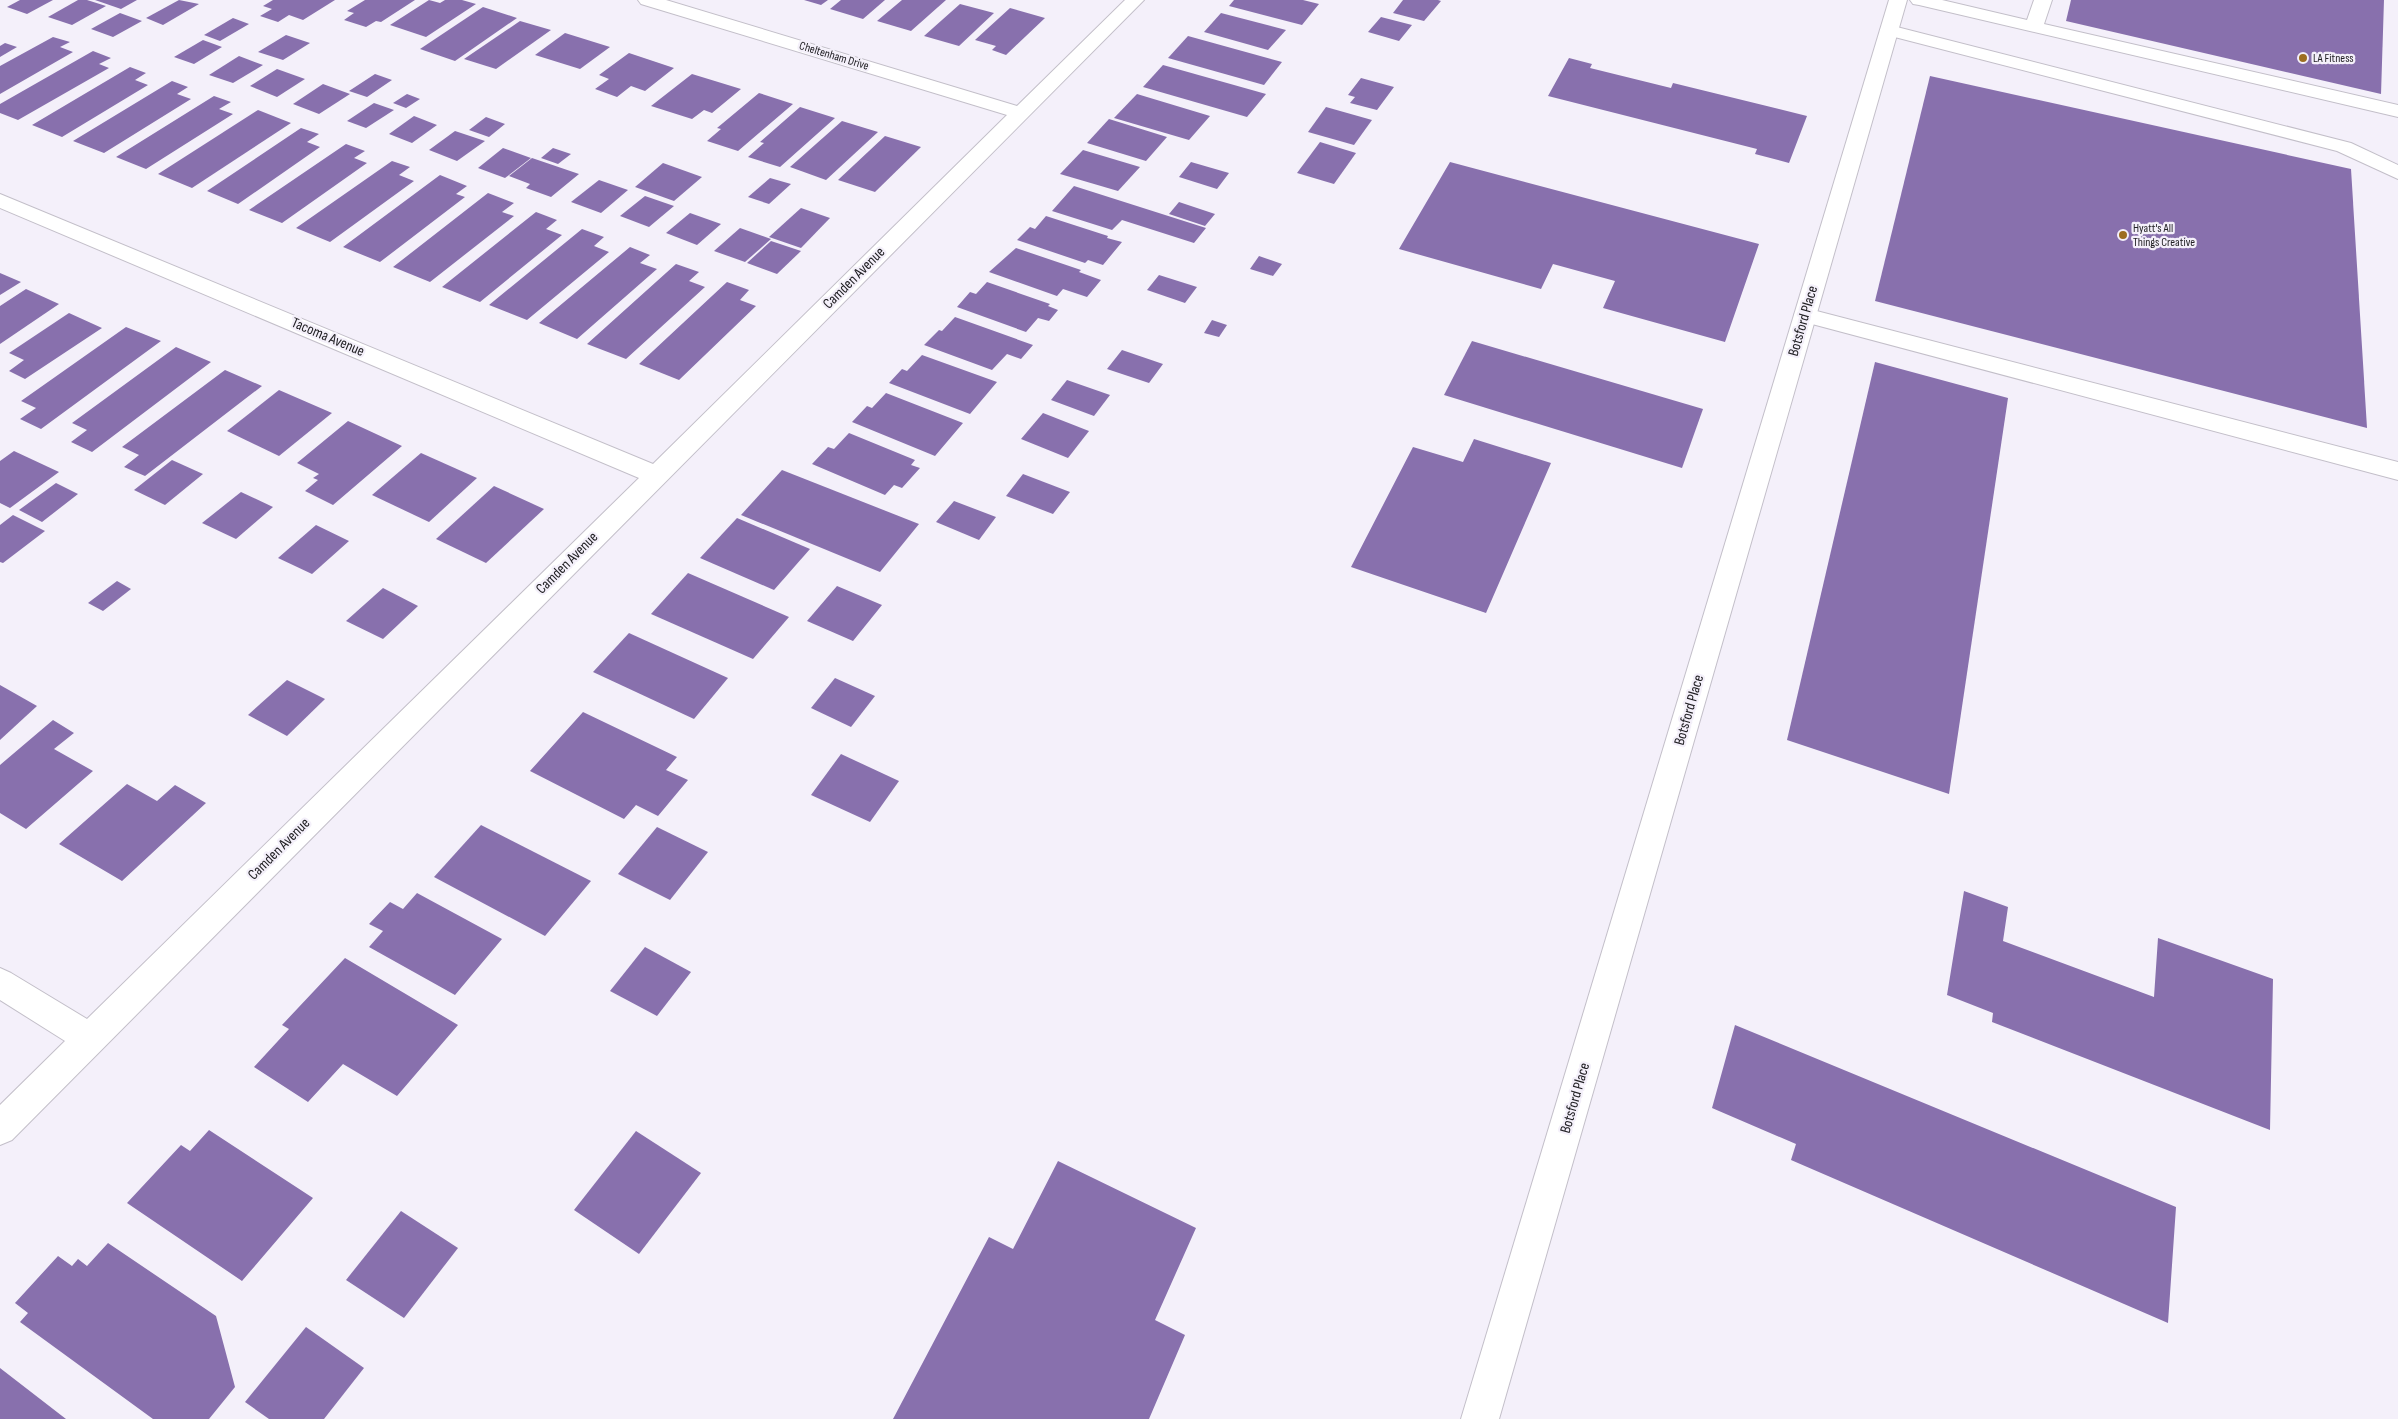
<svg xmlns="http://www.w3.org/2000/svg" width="2398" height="1419" font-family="'Sofia Sans Condensed',sans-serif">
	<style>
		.building { fill: #8870ad }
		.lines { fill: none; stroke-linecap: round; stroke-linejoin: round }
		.service-casing { stroke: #c3bfc9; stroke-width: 2 }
		.minor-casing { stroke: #c3bfc9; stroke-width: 2 }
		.service { fill: #fff; fill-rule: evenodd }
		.minor { fill: #fff; fill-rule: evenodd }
		.poi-dot { fill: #9d6e20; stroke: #f4f0fa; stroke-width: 2 }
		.labels { text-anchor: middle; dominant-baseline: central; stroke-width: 4.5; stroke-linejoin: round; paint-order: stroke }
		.far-street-label { font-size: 12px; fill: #222125; stroke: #f4f0fa }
		.far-poi-label { font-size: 12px; fill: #222125; stroke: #f4f0fa; text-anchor: start }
		.street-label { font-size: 15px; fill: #222125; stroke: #f4f0fa }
	</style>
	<rect width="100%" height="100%" fill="#f4f0fa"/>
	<!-- building -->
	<g class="building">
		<polygon points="20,0 53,0 27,14 7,7"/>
		<polygon points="78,0 87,0 106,6 72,25 48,17"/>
		<polygon points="95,0 137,0 121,9"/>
		<polygon points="179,0 199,4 163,25 146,18"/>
		<polygon points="273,0 335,0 303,20 289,15 278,22 260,16 272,9 263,6"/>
		<polygon points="365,0 415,0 381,22 376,21 366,27 344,20 354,13 347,11"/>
		<polygon points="429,0 440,3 445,0 462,0 476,4 426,37 390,25"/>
		<polygon points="804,0 828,0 821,5"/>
		<polygon points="841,0 885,0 863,19 830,9"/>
		<polygon points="902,0 946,0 911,31 877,21"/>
		<polygon points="1234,0 1303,0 1319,4 1302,25 1229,6"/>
		<polygon points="1403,0 1438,0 1441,1 1424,21 1393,13"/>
		<polygon points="2071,0 2384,0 2381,94 2066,21"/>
		<polygon points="960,4 994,13 959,46 924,36"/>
		<polygon points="483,7 517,18 455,61 420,49"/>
		<polygon points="1010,8 1045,18 1006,55 992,50 996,46 975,40"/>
		<polygon points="120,13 142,21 113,37 91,29"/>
		<polygon points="1221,13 1286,30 1268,50 1204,32"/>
		<polygon points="1381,17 1412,25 1399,41 1368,32"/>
		<polygon points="233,18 249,24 220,41 204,35"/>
		<polygon points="520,21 551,30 496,69 464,59"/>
		<polygon points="565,33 610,47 580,69 535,55"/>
		<polygon points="286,35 310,43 283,60 258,52"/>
		<polygon points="1188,36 1282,62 1264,85 1168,58"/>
		<polygon points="53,37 70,42 60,47 73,52 0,94 0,66"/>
		<polygon points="203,40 222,47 194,64 174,57"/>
		<polygon points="5,43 17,47 0,57 0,46"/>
		<polygon points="93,51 111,58 99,64 109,68 18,120 0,113 0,104"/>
		<polygon points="629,53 674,68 645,91 631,86 617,97 595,89 609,79 599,75"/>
		<polygon points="239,56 263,65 233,83 209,75"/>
		<polygon points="1569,58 1592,64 1590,68 1671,88 1673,83 1807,116 1789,163 1755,154 1757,149 1548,96"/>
		<polygon points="1163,65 1266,94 1247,117 1143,87"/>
		<polygon points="130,67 146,73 135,80 148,85 62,137 32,125"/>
		<polygon points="277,69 305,79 277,97 250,86"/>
		<polygon points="375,74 392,80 367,97 349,91"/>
		<polygon points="692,74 741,89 712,113 704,110 692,119 651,106"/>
		<polygon points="1930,76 2351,169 2367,428 1875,301"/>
		<polygon points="1361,78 1394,87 1377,110 1350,103 1355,97 1348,95"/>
		<polygon points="172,81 188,87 177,94 191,99 104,153 73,141"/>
		<polygon points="323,84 350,94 319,114 293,104"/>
		<polygon points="759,93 793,104 738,151 707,141 721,129 717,128"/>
		<polygon points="407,94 420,99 406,108 393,103"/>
		<polygon points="1137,94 1210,116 1189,140 1114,118"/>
		<polygon points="214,96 231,102 219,109 233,114 146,169 116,157"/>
		<polygon points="374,103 394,110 366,128 347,121"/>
		<polygon points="800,107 835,118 780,167 748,157 764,143 760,142"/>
		<polygon points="1326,107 1372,120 1354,145 1308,132"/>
		<polygon points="258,110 291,123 192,188 158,174"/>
		<polygon points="414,116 437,125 412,143 389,134"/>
		<polygon points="486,117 505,124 489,137 469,130"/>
		<polygon points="1109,119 1167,137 1146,161 1087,143"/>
		<polygon points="842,121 878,132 826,180 790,167"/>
		<polygon points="301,128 319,134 307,142 320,147 238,204 207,191"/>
		<polygon points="455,131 485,141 457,161 429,150"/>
		<polygon points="885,136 921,147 875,192 838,180"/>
		<polygon points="1320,142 1356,153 1334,184 1297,173"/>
		<polygon points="346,144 365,151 354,158 367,163 282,223 249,210"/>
		<polygon points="503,148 531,158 505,178 478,168"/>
		<polygon points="553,148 571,154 558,164 541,158"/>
		<polygon points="1083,150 1140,167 1118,191 1060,174"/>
		<polygon points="532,158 579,174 551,197 526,188 530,184 509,176"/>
		<polygon points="392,161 410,167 399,175 414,181 330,242 296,228"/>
		<polygon points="1191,162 1229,173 1217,189 1179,177"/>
		<polygon points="1450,162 1759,244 1725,342 1603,308 1615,281 1553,264 1541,289 1399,249"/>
		<polygon points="663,163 702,177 674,201 635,187"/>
		<polygon points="440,175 467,186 456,194 465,197 380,262 343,247"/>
		<polygon points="770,178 791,184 769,204 748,197"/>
		<polygon points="599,180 628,190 601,213 571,202"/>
		<polygon points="1074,186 1206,228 1194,243 1122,220 1112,230 1052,211"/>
		<polygon points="488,193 514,203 502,212 514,216 430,282 393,267"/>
		<polygon points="645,196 674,206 649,227 620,216"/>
		<polygon points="1179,202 1215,214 1205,226 1169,214"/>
		<polygon points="801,208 830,218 801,248 769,237"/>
		<polygon points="536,212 557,220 546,229 562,235 480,302 442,287"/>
		<polygon points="690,213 721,224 697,245 666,233"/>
		<polygon points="1046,216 1108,236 1107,238 1122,242 1103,265 1088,260 1085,263 1017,240 1030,227 1035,229"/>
		<polygon points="740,228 771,239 745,262 714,251"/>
		<polygon points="582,229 604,237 594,246 609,252 527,320 489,305"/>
		<polygon points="771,241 801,251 777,274 747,263"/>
		<polygon points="630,247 650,255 640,263 657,269 577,339 539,323"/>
		<polygon points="1016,248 1081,270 1079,272 1101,280 1087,297 1063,289 1057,296 989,272"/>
		<polygon points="1259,256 1282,264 1273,276 1250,269"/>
		<polygon points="676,264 699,272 689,281 705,287 626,359 587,344"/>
		<polygon points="0,273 21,282 0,295"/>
		<polygon points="1159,275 1197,287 1185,303 1147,290"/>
		<polygon points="727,282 749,290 740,300 756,306 679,380 639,364"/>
		<polygon points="987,282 1050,304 1048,306 1058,310 1049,321 1038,318 1026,332 957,307 970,292 976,294"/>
		<polygon points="26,289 59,304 0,344 0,306"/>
		<polygon points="69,313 102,328 25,379 9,371 24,360 9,353"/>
		<polygon points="955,317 1033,345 1021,359 1007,354 992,370 924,345 939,330 942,331"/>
		<polygon points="1212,320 1227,325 1219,337 1204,333"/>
		<polygon points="126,327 161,341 41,429 20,419 36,408 21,401"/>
		<polygon points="1472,341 1703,409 1682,468 1444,395"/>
		<polygon points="176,347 211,362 92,452 71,442 87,430 72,423"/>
		<polygon points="1122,350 1163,364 1149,383 1107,369"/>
		<polygon points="922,355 997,382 970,414 889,383 902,369 907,371"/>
		<polygon points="1875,362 2008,398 1949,794 1787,740"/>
		<polygon points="225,370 262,386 145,476 124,467 139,455 122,447"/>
		<polygon points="1067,380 1110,395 1094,416 1051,400"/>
		<polygon points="279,390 332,413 279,456 227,431"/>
		<polygon points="886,393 963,423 935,456 852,422 867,406 872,408"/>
		<polygon points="1043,413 1089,431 1068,458 1021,439"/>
		<polygon points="348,421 402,446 333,505 305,491 318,480 313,478 319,474 297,463"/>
		<polygon points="849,433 915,460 911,465 920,468 902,488 894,485 885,495 812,464 828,447 834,449"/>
		<polygon points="1474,439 1551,463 1486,613 1351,567 1413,447 1463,462"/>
		<polygon points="14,451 59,472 10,508 0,503 0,461"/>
		<polygon points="421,453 477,478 429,522 372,495"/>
		<polygon points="172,460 203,474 165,505 134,490"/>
		<polygon points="782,470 919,524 880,572 741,515"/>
		<polygon points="1023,474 1070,492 1053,514 1006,496"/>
		<polygon points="56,483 78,494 42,522 19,510"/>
		<polygon points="494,486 544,509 486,563 436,539"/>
		<polygon points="241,492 273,507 236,539 202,523"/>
		<polygon points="954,501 996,517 979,540 936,522"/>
		<polygon points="13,515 45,531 3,563 0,562 0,525"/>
		<polygon points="737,518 810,549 774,590 700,558"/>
		<polygon points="316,525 349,541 312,574 278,558"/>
		<polygon points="688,573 789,617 753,659 651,614"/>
		<polygon points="117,581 131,589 103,611 88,603"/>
		<polygon points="837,586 882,605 853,641 807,621"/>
		<polygon points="383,588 418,606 383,639 346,621"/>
		<polygon points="629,633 728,678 694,719 593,672"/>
		<polygon points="835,678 875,696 851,727 811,708"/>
		<polygon points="287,680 325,699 287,736 248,715"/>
		<polygon points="0,685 37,706 0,740"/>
		<polygon points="583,712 677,757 666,770 688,780 658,816 636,805 624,819 530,771"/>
		<polygon points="53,720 74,733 54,749 93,771 26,829 0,813 0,765"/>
		<polygon points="841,754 899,781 870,822 811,795"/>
		<polygon points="127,784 157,801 175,785 206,803 122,881 59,844"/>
		<polygon points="481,825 591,881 545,936 434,877"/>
		<polygon points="657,827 708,852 670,900 618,874"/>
		<polygon points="1964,891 2008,907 2003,941 2154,997 2158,938 2273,979 2270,1130 1992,1022 1993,1013 1947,995"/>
		<polygon points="417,893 502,939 455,995 369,947 383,931 369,924 390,902 403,909"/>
		<polygon points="645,947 691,972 657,1016 610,991"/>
		<polygon points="345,958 458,1025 397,1096 343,1064 308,1102 254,1067 289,1029 282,1025"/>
		<polygon points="1735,1025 2176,1207 2168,1323 1791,1160 1796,1144 1712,1108"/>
		<polygon points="209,1130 313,1198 242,1281 127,1203 181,1145 190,1151"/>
		<polygon points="636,1131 701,1173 639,1254 574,1210"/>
		<polygon points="1058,1161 1196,1228 1155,1320 1185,1335 1149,1419 893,1419 989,1237 1013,1249"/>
		<polygon points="401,1211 458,1248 404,1318 346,1280"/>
		<polygon points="108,1243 216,1316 235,1387 209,1419 153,1419 20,1322 28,1313 15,1303 58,1256 72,1266 78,1259 87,1266"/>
		<polygon points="306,1327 364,1368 324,1419 269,1419 245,1402"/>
		<polygon points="0,1368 66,1419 0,1419"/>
	</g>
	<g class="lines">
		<!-- service casing -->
		<g class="service-casing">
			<g id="service">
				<polygon points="1910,0 1942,0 2027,20 2034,0 2052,0 2044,24 2398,105 2398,117 1919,5 1913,4"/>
				<polygon points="1889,25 2351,143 2398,165 2398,179 2337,151 1883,34 1880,30 1883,26"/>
				<polygon points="1805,308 2398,462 2398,480 1797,320 1794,315 1797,310"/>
			</g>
		</g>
		<!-- minor casing -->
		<g class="minor-casing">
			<g id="minor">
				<polygon points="638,0 666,0 1017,106 1125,0 1144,0 12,1140 0,1145 0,1105 65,1041 0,1000 0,968 11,973 87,1019 639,478 0,208 0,194 653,464 1007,115 641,4"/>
				<polygon points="1889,0 1907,0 1499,1419 1461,1419"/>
			</g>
		</g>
		<!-- service -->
		<use href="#service" class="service"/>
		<!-- minor -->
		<use href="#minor" class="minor"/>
	</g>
	<!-- markers -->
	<g class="poi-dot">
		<circle cx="2303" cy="58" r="5"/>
		<circle cx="2123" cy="235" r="5"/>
	</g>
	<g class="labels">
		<!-- far-street labels -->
		<g class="far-street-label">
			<text transform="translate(834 56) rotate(17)">Cheltenham Drive</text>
		</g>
		<!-- far-poi labels -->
		<g class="far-poi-label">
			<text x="2313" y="58">LA Fitness</text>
			<text x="2133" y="228">Hyatt's All<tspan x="2133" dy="14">Things Creative</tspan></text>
		</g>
		<!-- street labels -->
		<g class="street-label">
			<text transform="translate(854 278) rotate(-45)">Camden Avenue</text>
			<text transform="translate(1803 321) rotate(-74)">Botsford Place</text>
			<text transform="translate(328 337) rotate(23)">Tacoma Avenue</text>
			<text transform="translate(567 563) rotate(-45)">Camden Avenue</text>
			<text transform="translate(1689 710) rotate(-74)">Botsford Place</text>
			<text transform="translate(279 849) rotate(-45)">Camden Avenue</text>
			<text transform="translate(1575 1098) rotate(-74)">Botsford Place</text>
		</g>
	</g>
</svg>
